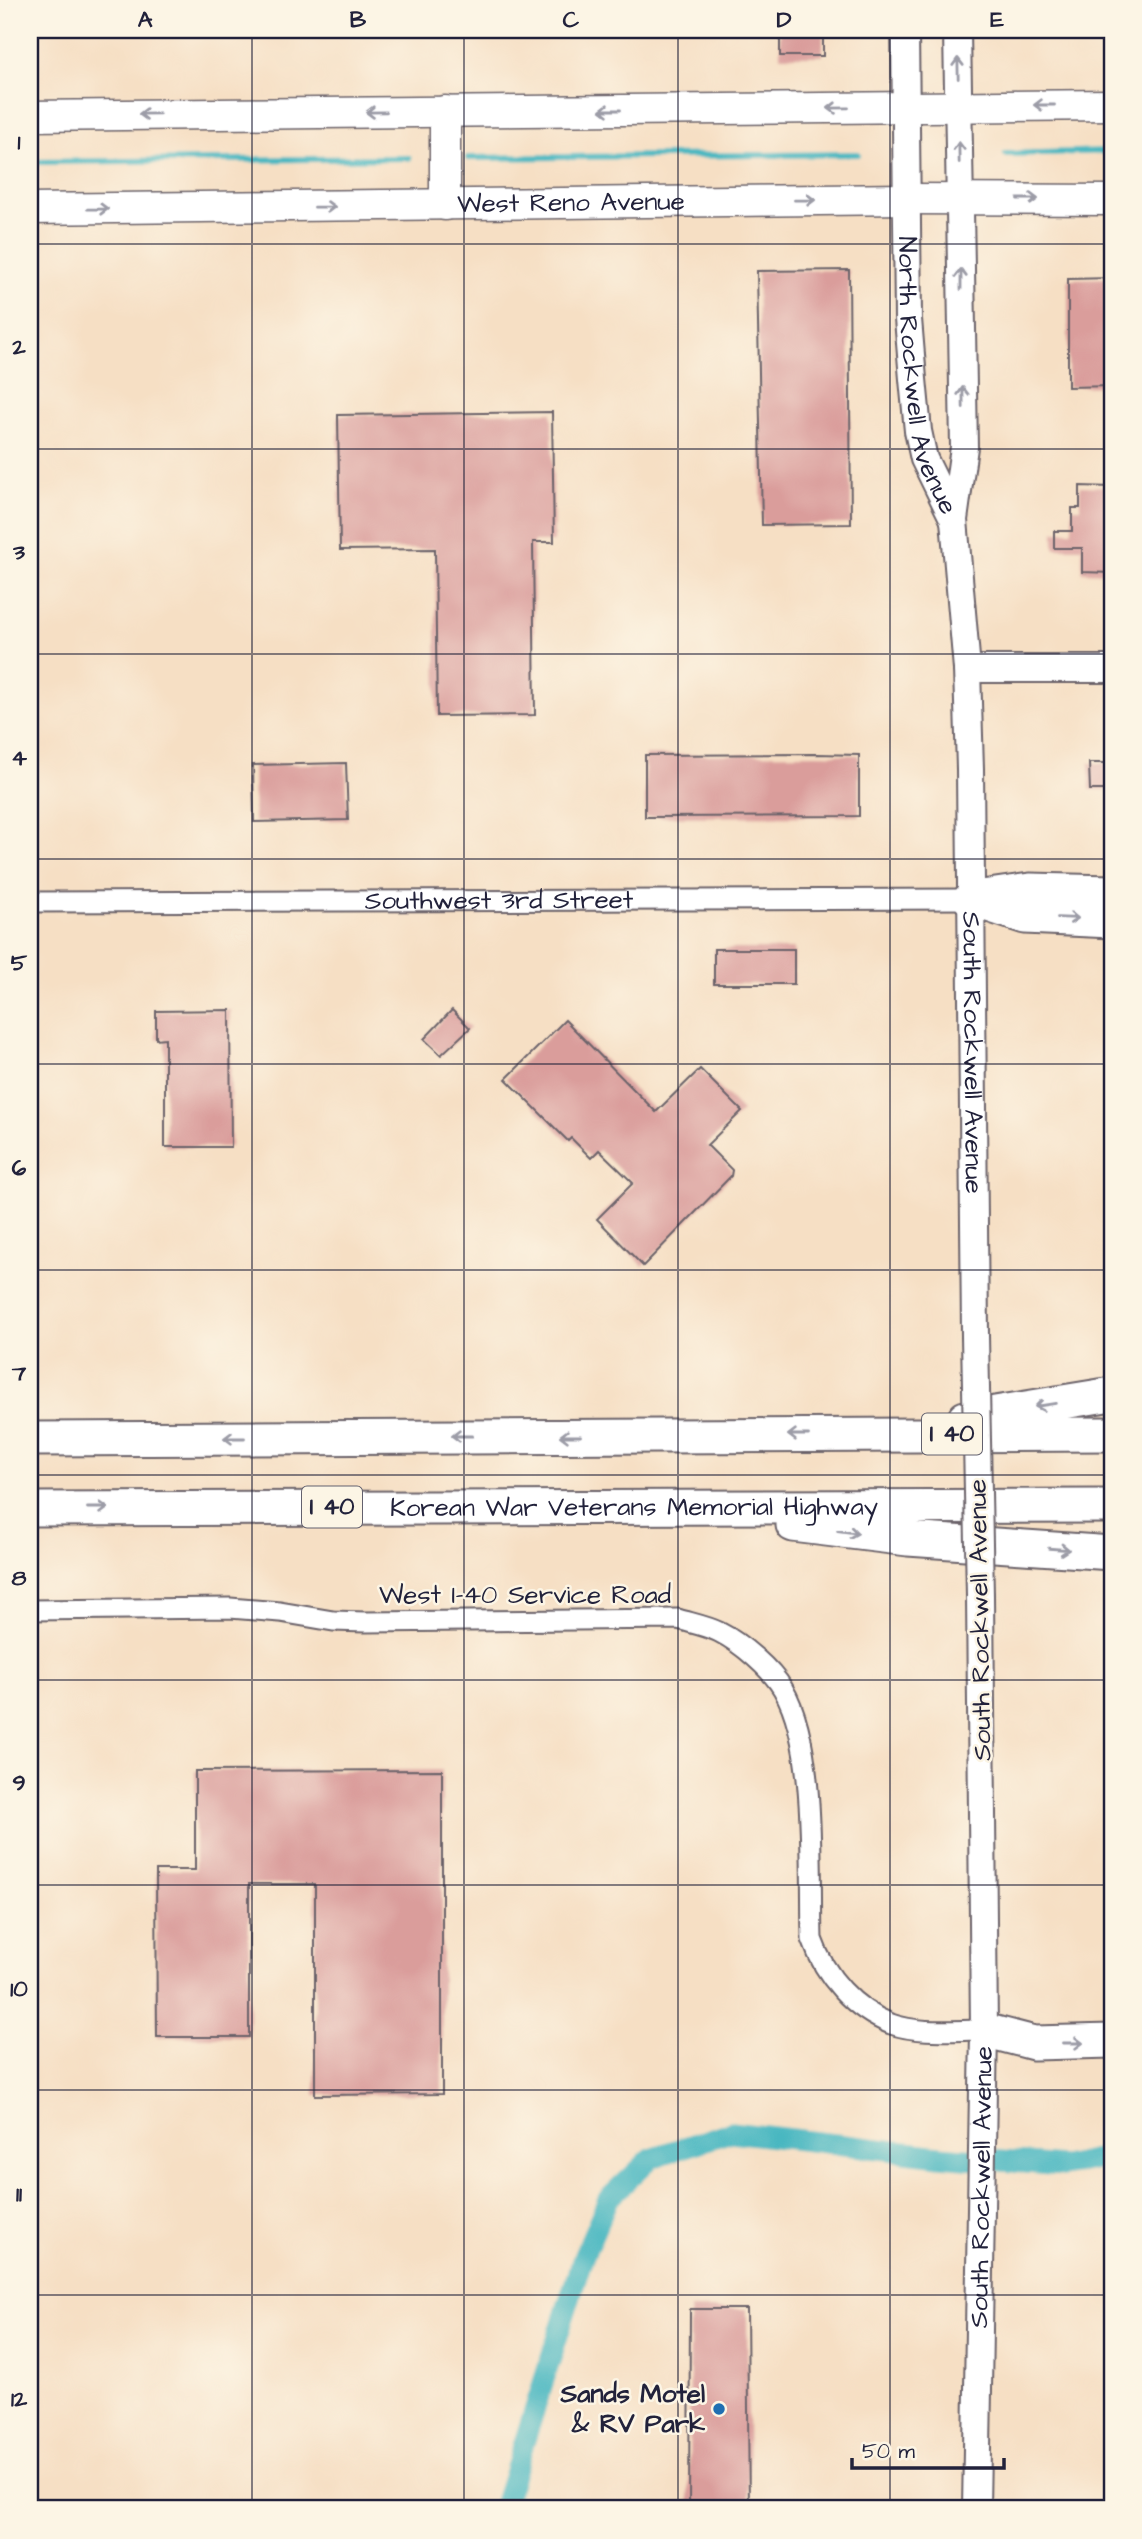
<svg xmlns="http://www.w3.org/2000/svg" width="1142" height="2539" font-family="'Architects Daughter',sans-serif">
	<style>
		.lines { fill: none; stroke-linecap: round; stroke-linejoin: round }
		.stream { stroke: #48b7c1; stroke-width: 6 }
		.canal { stroke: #48b7c1; stroke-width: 21 }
		.building { fill: #da9d9b }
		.street-casing { stroke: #6c646b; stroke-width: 23 }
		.secondary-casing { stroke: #6c646b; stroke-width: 30 }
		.primary-casing { stroke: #6c646b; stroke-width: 33 }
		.highway-casing { stroke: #6c646b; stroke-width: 37 }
		.street { stroke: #fff; stroke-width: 19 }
		.secondary { stroke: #fff; stroke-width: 26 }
		.primary { stroke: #fff; stroke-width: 30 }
		.highway { stroke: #fff; stroke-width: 33 }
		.secondary-bridge-casing { stroke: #6c646b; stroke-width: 30; stroke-linecap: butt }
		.secondary-bridge { stroke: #fff; stroke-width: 26 }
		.oneway { stroke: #9c9ca7 }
		.grid { fill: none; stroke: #22223b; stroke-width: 2; stroke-opacity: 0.55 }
		.poi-dot { fill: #1f6fb2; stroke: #fcf5e5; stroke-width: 2.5 }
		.labels { text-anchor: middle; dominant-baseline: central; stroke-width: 5; stroke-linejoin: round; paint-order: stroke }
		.shield { fill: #fcf5e5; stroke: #63616e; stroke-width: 2 }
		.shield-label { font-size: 24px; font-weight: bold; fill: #22223b }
		.street-label { font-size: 26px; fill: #22223b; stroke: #fcf5e5 }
		.poi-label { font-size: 26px; font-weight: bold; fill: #22223b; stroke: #fcf5e5; text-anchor: end }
		.neatline { fill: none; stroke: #22223b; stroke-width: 2.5 }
		.grid-label { font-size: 23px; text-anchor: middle; font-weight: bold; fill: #22223b }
	</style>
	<rect width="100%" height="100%" fill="#fcf5e5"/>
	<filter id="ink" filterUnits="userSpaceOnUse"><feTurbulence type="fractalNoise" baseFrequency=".0143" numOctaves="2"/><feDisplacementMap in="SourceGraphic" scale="14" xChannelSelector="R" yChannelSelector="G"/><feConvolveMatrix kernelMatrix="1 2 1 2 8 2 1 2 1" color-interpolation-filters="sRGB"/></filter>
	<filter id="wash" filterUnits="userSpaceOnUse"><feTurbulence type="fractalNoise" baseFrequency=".00686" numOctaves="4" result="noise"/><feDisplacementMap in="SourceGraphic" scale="28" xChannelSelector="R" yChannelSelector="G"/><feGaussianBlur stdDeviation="1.57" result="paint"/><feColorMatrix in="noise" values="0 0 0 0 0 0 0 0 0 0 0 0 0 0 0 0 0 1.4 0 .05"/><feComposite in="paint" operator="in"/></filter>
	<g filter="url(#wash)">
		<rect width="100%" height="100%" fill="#f6dfc4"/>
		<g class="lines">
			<!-- stream -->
			<g class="stream">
				<polyline points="1006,154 1112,151"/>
				<polyline points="468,158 858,154"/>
				<polyline points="30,162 409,158"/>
			</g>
			<!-- canal -->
			<polyline class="canal" points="503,2509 582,2260 608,2199 651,2158 731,2132 940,2156 1063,2166 1112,2156"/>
		</g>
		<g id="blocks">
			<!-- building -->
			<g class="building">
				<rect x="780" y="30" width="43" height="26"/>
				<polygon points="849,270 851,524 762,525 757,271"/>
				<polygon points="1112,278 1112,386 1068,387 1068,279"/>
				<polygon points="552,412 554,542 533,542 535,715 437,716 435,549 340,550 338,415"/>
				<polygon points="1080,486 1112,487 1112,573 1082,572 1082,548 1054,548 1054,531 1072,531 1072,508 1080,508"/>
				<polygon points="817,754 859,755 859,816 645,817 645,755"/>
				<polygon points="346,763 348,820 254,822 253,765"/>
				<polygon points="1089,763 1112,763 1112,790 1090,790"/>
				<rect x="714" y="949" width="80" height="35"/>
				<polygon points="230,1010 231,1147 165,1147 165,1038 156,1039 156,1011"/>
				<polygon points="452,1010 470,1028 441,1055 424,1039"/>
				<polygon points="565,1020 656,1112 700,1069 742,1111 707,1145 732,1170 731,1176 643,1266 597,1219 633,1183 599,1150 591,1158 571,1138 568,1141 506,1079"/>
				<polygon points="442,1770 442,2094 315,2095 315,1884 249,1884 249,2037 157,2037 156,1870 195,1870 195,1771"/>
				<polygon points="690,2309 747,2309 749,2509 689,2509"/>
			</g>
		</g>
	</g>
	<g filter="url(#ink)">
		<use href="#blocks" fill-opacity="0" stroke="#6c646b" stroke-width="2"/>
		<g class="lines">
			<!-- street casing -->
			<g class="street-casing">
				<g id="street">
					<path id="s1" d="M30 902 970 899"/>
					<path d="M30 1610 230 1608 280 1612 333 1621 365 1622 678 1619C691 1623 707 1626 719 1632 741 1643 771 1669 783 1689 817 1746 810 1872 812 1939 825 1977 854 2009 891 2024 919 2034 954 2030 984 2030"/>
				</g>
			</g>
			<!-- secondary casing -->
			<g class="secondary-casing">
				<g id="secondary">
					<path id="s2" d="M905 30 908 319 913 379 918 431 924 459 954 520"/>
					<path id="s3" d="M957 30 964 447 954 520 967 669 970 769 975 1336"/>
					<polyline points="967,669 1112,669"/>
					<path id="s4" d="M976 2509 984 2030 980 1596"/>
				</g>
			</g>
			<!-- primary casing -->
			<g class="primary-casing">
				<g id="primary">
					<polyline points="445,111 445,205"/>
					<polyline points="30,116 1112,105"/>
					<path id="s5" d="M30 209 907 199 1112 200"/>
				</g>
			</g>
			<!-- highway casing -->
			<g class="highway-casing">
				<g id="highway">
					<polyline points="975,898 1030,890 1112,892"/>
					<polyline points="970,899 1025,917 1112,921"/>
					<polyline points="965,1418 1112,1394"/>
					<polyline points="30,1439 1112,1434"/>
					<path id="s6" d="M30 1509 1112 1506"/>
					<polyline points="793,1525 908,1539 1112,1553"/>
					<polyline points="984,2030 1034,2043 1112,2041"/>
				</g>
			</g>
			<!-- street -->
			<use href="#street" class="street"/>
			<!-- secondary -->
			<use href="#secondary" class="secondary"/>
			<!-- primary -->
			<use href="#primary" class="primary"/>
			<!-- highway -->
			<use href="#highway" class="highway"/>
			<!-- secondary-bridge casing -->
			<g class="secondary-bridge-casing">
				<polyline id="secondary-bridge" points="975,1336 980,1596"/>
			</g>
			<!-- secondary-bridge -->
			<use href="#secondary-bridge" class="secondary-bridge"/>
		</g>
		<!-- one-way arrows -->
		<defs><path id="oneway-shaft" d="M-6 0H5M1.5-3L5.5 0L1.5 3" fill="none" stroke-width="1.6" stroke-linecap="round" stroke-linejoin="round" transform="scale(1.75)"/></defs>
		<g class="oneway">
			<use href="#oneway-shaft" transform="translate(958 68) rotate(-91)"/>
			<use href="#oneway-shaft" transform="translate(1044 105) rotate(180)"/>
			<use href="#oneway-shaft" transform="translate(838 108) rotate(179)"/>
			<use href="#oneway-shaft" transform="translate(610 110) rotate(180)"/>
			<use href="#oneway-shaft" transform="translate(376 112) rotate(179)"/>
			<use href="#oneway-shaft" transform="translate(149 114) rotate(179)"/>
			<use href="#oneway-shaft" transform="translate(959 152) rotate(-91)"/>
			<use href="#oneway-shaft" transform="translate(1028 199)"/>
			<use href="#oneway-shaft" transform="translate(805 200) rotate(-1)"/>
			<use href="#oneway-shaft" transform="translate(325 207) rotate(-1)"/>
			<use href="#oneway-shaft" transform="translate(98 209) rotate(-1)"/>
			<use href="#oneway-shaft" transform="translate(961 279) rotate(-90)"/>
			<use href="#oneway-shaft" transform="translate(963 397) rotate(-91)"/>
			<use href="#oneway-shaft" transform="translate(1068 918) rotate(2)"/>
			<use href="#oneway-shaft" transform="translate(1045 1405) rotate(171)"/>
			<use href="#oneway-shaft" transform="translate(798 1435) rotate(180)"/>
			<use href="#oneway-shaft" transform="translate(462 1436) rotate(180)"/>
			<use href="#oneway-shaft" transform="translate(570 1436) rotate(180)"/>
			<use href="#oneway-shaft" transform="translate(234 1438) rotate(180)"/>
			<use href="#oneway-shaft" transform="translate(98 1508)"/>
			<use href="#oneway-shaft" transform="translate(848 1532) rotate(7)"/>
			<use href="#oneway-shaft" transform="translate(1059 1549) rotate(4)"/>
			<use href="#oneway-shaft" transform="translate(1073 2043)"/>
		</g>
	</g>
	<!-- grid -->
	<path class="grid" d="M252 30V2509M464 30V2509M678 30V2509M890 30V2509M30 244H1112M30 449H1112M30 654H1112M30 859H1112M30 1064H1112M30 1270H1112M30 1475H1112M30 1680H1112M30 1885H1112M30 2090H1112M30 2295H1112"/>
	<!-- markers -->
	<circle class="poi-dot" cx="719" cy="2409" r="7"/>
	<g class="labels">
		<!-- shield labels -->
		<g class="shield">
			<rect x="922" y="1413.5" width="60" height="41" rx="5"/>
			<rect x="302" y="1486.5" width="60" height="41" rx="5"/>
		</g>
		<g class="shield-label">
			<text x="952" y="1434">I 40</text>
			<text x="332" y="1507">I 40</text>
		</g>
		<!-- street labels -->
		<g class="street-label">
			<text stroke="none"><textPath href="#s5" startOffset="541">West Reno Avenue</textPath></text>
			<text stroke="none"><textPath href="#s2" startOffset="348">North Rockwell Avenue</textPath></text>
			<text stroke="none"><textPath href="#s1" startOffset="469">Southwest 3rd Street</textPath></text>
			<text stroke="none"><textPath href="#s3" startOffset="1024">South Rockwell Avenue</textPath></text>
			<text stroke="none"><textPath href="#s6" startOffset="604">Korean War Veterans Memorial Highway</textPath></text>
			<text x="525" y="1595">West I-40 Service Road</text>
			<text transform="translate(980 1620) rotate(-91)">South Rockwell Avenue</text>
			<text stroke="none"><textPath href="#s4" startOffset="322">South Rockwell Avenue</textPath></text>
		</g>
		<!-- poi labels -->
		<g class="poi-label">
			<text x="705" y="2394">Sands Motel<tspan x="705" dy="30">&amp; RV Park</tspan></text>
		</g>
	</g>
	<!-- margin -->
	<rect width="1142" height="2539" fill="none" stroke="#fcf5e5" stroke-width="77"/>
	<!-- scale -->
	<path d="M852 2458v10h152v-10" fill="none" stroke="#22223b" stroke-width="3.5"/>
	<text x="862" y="2458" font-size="21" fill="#22223b" stroke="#fcf5e5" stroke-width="5" paint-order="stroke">50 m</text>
	<rect x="38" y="38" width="1066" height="2462" class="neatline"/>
	<g class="grid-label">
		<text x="145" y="27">A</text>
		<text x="358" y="27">B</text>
		<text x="571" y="27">C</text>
		<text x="784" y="27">D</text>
		<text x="997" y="27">E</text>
		<text x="19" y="149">1</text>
		<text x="19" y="354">2</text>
		<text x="19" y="559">3</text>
		<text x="19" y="765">4</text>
		<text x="19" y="970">5</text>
		<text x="19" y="1175">6</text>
		<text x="19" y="1380">7</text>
		<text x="19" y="1585">8</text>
		<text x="19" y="1790">9</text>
		<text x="19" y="1996">10</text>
		<text x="19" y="2201">11</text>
		<text x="19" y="2406">12</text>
	</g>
</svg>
